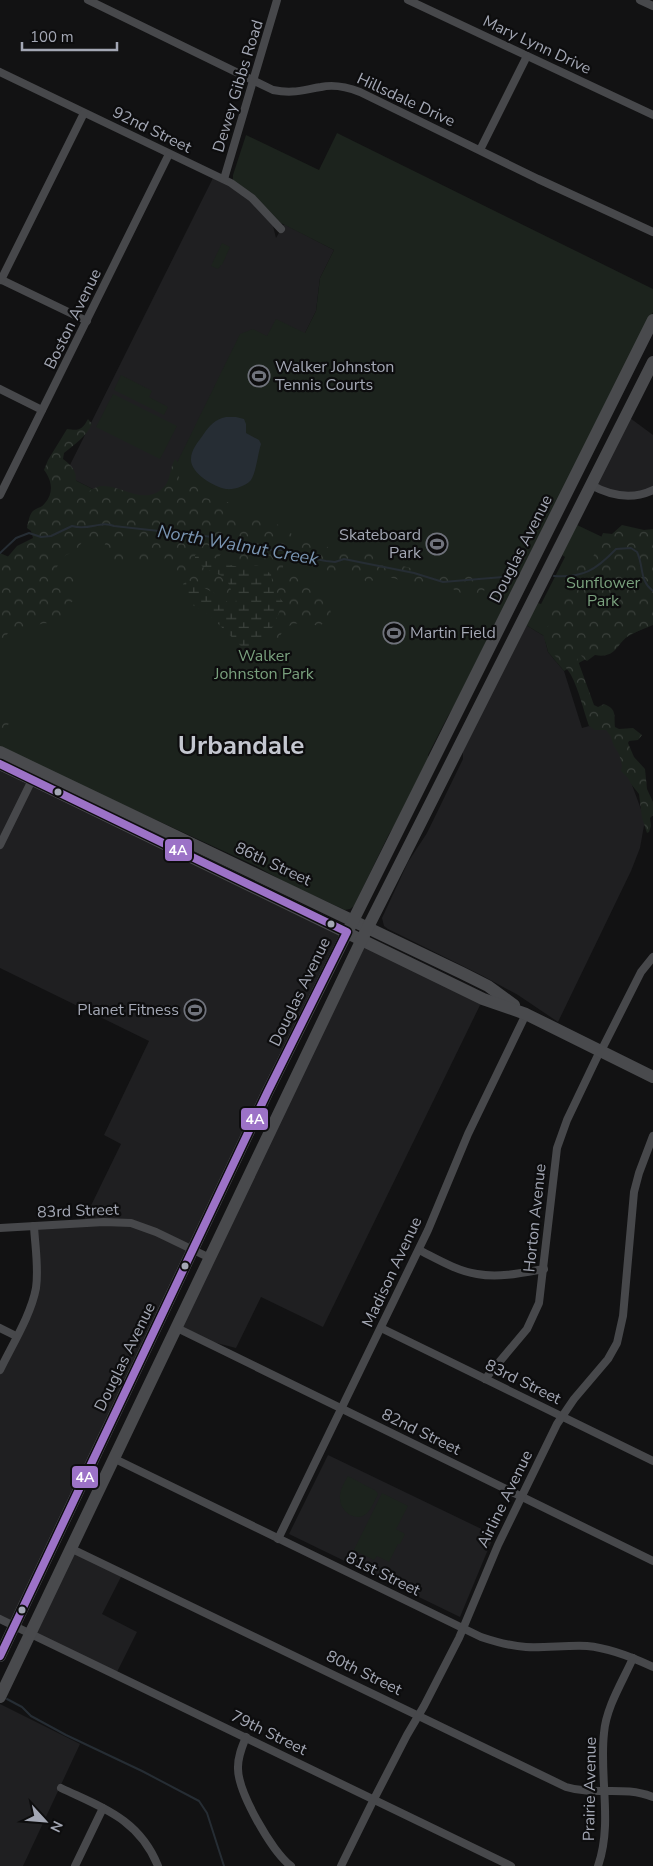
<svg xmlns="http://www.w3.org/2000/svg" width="653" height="1866" font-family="'Nunito Sans',sans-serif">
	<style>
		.built { fill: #1f1f21 }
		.green { fill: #1c231d }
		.forest { fill: url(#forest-crowns) }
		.wetland { fill: url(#wetland-marsh) }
		.water { fill: #262d34 }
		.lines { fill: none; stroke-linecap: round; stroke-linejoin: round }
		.stream { stroke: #262d34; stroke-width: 2 }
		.minor { stroke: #47484b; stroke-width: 8 }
		.primary { stroke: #494a4d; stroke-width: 12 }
		.bus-1-casing { stroke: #0d0d0e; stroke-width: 11 }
		.bus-1 { stroke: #9c72c7; stroke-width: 8 }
		.bus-dot { fill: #a3a7b4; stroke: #0d0d0e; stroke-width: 2 }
		.labels { text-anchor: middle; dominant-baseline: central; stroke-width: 4.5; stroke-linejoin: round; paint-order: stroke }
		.street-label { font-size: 16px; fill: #a3a7b4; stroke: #0d0d0e }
		.poi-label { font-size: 16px; fill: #a3a7b4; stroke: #0d0d0e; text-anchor: start }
		.park-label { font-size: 16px; fill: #79a07d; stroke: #0d0d0e }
		.water-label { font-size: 18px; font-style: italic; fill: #7994b1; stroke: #0d0d0e }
		.town-label { font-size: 26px; font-weight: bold; fill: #c4c7d0; stroke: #0d0d0e }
		.line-badge { stroke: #0d0d0e; stroke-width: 2 }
		.badge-label { font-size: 14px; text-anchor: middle; font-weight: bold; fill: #fff }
	</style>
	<defs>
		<pattern id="forest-crowns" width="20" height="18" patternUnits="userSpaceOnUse" patternTransform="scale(1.25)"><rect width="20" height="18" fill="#1c231d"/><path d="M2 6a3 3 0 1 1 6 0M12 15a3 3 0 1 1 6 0" fill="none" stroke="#3a403b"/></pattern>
		<pattern id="wetland-marsh" width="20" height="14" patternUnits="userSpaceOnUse" patternTransform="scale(1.25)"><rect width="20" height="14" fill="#1c231d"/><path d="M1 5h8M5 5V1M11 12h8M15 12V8" fill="none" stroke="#3a403b"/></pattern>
	</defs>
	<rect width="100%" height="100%" fill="#121213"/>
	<!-- built -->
	<g class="built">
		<polygon points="213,178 236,190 250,201 273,226 276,238 284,224 334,250 320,278 316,311 305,333 267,336 150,518 65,475"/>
		<polygon points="630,418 653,435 653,490 625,496 595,487"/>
		<polygon points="526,625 544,636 548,652 564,671 582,728 589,726 612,731 645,820 640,848 631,871 558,1022 518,995 483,976 388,929 384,926 382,918 408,862 427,833 463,759 463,751"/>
		<polygon points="0,764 347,932 14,1625 0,1619 0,1370 34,1293 32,1228 82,1224 121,1144 104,1135 149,1041 0,968"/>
		<polygon points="362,939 483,999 323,1327 261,1297 236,1348 205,1340 177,1328"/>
		<polygon points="328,1455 494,1535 460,1617 289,1534"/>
		<polygon points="70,1548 123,1573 102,1614 137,1632 116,1674 29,1632"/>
		<polygon points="0,1704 80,1744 23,1866 0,1866"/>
	</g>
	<!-- green -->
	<g class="green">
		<polygon points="337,133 653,289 653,312 467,686 448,716 428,755 429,759 407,807 389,834 354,906 350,909 345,910 286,883 256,866 0,748 0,553 21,562 65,475 150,518 240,334 253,329 267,336 276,319 305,333 316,311 320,278 334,250 281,223 253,194 233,180 233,175 246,135 319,170"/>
		<polygon points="222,243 230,247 222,265 221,265 218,269 211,266"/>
		<polygon points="121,375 152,391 149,397 168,407 164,415 114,390"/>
		<polygon points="113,394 177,426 160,459 96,427"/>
		<polygon points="575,524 615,543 653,623 564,671 548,652 544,636 526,625 538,603 541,604 565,557 562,555"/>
		<path d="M348 1476 376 1491 378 1494C375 1500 372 1507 368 1512 358 1524 340 1512 340 1499 339 1491 344 1483 348 1476Z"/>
		<polygon points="382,1493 408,1506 396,1529 405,1534 400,1544 398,1544 389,1562 377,1556 374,1560 354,1550"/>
	</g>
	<!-- forest -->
	<g class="forest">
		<path d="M88 419 92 424C86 437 75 444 64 453L63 459C77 469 77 475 75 491L76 494 81 496C87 493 95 486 102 486 122 485 144 506 163 488 171 481 169 469 175 459L179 464V477L181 483 188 482 203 488 202 493 205 498 233 503 237 506 235 516 242 520 253 517 282 526 298 539 312 544 315 539C325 541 327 550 337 553 348 556 357 549 367 552 377 555 386 561 396 564 421 572 452 576 479 574L487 583 483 594 472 596 464 595 453 589 437 586 420 585 388 577 366 582 359 573 354 571H341L337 573 314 568 308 554 290 545 284 548 283 568 286 575C290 576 294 576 298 576 318 576 328 597 331 613L326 622 319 626C307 622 291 620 282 632 280 636 280 640 277 643L269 640V635L276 617 279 597C266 578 275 577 272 558L266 560 262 565C250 567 233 565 230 551L225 549 217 559 201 553 195 555V559L203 567 226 578 236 600 235 603 230 604 218 595 170 571 171 562 165 558 164 561C158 565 144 562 138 559V546L125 536H123L120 542 128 556 126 565 111 560 102 551 106 542 100 539H84L76 551 66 555 62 559 55 570 57 573 73 574 78 583 74 588 73 593 77 598 65 607 64 621 62 626C47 619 34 625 22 634L11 629 3 640 0 648V559L5 560 17 546 33 538 31 531 27 528C28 523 29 516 32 512 35 508 42 508 45 503 54 493 52 480 44 470L48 460 67 429C79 431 82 430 88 419Z"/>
		<path d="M622 525 644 530 653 529V625C646 628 638 631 631 634 616 643 617 659 595 655L587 661 584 659 580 654 577 655V658L594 705 598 707 604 704C617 709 614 715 615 727L619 729 633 728 642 735 638 740 629 741 628 743 634 757 645 769 647 789 653 802V815L650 818 651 826 649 832 647 833 642 818 639 794 631 784 628 778 621 771 622 765 619 754 614 746 610 735 606 730H595L589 726C583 709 579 690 571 675 564 662 548 653 544 638 542 630 548 628 551 621L549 608 563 590V581L571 578 572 568 591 562 603 533 612 534Z"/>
		<polygon points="0,691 2,696 1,706 12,720 7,726 0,732"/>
	</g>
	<!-- wetland -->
	<path class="wetland" d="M195 555 234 566 257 571 265 570 271 574C271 584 277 595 283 602 275 622 268 647 244 649L208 614 191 604 182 593 183 584 188 580 218 595 230 604 235 603 236 601 226 578 203 567 195 559Z"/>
	<!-- water -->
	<path class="water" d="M226 417H236L244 419 246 424V433L259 440 261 444C258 453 256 473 251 480 246 486 234 490 226 489 214 487 190 473 191 459 191 450 198 442 203 435 209 426 215 419 226 417Z"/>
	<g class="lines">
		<!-- stream -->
		<g class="stream">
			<path d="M0 553 16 538 29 533 41 537 51 536 72 526C89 531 101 520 114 526L213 537 221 543 231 546 267 550H289L305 557 326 561 335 562 344 559 414 573 443 582 503 577 514 579"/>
			<path d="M554 576C583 578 596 570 616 549L631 548 637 552C644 566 639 581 653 591"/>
			<polyline points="7,1699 22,1707 31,1716 66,1735 142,1771 199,1801 207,1813 224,1866"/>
		</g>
		<!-- minor -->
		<g class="minor">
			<path d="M88 0 273 90C293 94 302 90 321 87 334 84 347 87 360 92L538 179 653 232"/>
			<polyline points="408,0 653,115"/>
			<polyline points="640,0 653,6"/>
			<polyline points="0,72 231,183 252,198 281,229"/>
			<polyline points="480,150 527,56"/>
			<polyline points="224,179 277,0"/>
			<polyline points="0,279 87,321"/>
			<polyline points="1,280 84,113"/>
			<polyline points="0,389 42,410"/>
			<path d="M591 485C611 496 632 500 653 490"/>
			<polyline points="0,495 169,154"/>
			<polyline points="0,845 32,780"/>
			<polyline points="601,1051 641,972 653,957"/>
			<polyline points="0,1228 104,1222 131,1223 156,1232 210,1258"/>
			<path d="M419 1250C437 1259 457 1271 477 1274 499 1278 522 1273 544 1269"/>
			<polyline points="0,1328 16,1336"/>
			<polyline points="177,1328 653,1561"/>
			<polyline points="381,1328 653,1461"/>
			<path d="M0 1370C12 1345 31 1315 36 1288 39 1268 35 1246 34 1226"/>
			<polyline points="485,1379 527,1329 539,1303 557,1148 567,1120 600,1051"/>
			<path d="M113 1458 481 1637C496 1642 510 1646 526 1647 546 1648 567 1645 587 1646 610 1648 632 1657 653 1667"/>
			<polyline points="278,1539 428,1230 468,1134 526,1014"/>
			<path d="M70 1548 566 1787C595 1796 624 1785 653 1797"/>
			<polyline points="0,1619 511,1866"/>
			<path d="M246 1737C242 1747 238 1756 238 1767 237 1791 272 1852 291 1866"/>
			<path d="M61 1788C103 1808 139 1819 158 1866"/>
			<polyline points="75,1866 103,1808"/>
			<polyline points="341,1866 374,1799 407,1735 424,1706 459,1638 498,1545 557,1424 574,1399 608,1359 617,1343 623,1316 634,1192 639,1173 653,1136"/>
			<path d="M598 1866C613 1823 599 1777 604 1733 606 1707 623 1681 633 1658"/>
		</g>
		<!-- primary -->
		<g class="primary">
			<polyline points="0,752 462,973 488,986 514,1005"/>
			<polyline points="0,764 483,999 526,1014 653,1077"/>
			<polyline points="0,1656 267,1093 653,320"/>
			<polyline points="0,1697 362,939 653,362"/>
		</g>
		<!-- bus-1 casing -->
		<g class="bus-1-casing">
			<polyline id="bus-1" points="0,764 347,932 267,1093 0,1656"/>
		</g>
		<!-- bus-1 -->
		<use href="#bus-1" class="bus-1"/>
	</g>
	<!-- icons -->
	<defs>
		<g id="stadium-ring" transform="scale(1.125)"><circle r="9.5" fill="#0d0d0e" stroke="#70737c" stroke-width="1.5"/><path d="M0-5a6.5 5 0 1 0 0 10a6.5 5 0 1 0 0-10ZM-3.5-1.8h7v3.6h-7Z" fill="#70737c"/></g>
	</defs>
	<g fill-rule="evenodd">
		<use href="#stadium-ring" x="259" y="376"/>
		<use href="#stadium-ring" x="437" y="544"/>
		<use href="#stadium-ring" x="394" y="633"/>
		<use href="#stadium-ring" x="195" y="1010"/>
	</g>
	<!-- markers -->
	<g class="bus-dot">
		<circle cx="58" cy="792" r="4.5"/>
		<circle cx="331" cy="924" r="4.5"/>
		<circle cx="185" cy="1266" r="4.5"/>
		<circle cx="22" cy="1610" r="4.5"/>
	</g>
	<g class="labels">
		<!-- street labels -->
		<g class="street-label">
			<text transform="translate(537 45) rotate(25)">Mary Lynn Drive</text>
			<text transform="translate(238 86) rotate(-73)">Dewey Gibbs Road</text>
			<text transform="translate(406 100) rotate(25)">Hillsdale Drive</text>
			<text transform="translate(152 130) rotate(26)">92nd Street</text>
			<text transform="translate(73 319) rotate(-64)">Boston Avenue</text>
			<text transform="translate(521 549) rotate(-63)">Douglas Avenue</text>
			<text transform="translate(273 864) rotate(25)">86th Street</text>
			<text transform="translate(300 992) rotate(-64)">Douglas Avenue</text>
			<text transform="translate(78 1211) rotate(-2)">83rd Street</text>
			<text transform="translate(535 1218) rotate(-84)">Horton Avenue</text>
			<text transform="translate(392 1272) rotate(-65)">Madison Avenue</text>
			<text transform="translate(125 1357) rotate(-64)">Douglas Avenue</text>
			<text transform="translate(523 1382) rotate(26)">83rd Street</text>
			<text transform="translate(421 1432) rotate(26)">82nd Street</text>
			<text transform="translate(505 1499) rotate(-64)">Airline Avenue</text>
			<text transform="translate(383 1574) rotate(26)">81st Street</text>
			<text transform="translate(364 1673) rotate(26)">80th Street</text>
			<text transform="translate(269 1733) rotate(26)">79th Street</text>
			<text transform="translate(590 1789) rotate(-89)">Prairie Avenue</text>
		</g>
		<!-- poi labels -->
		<g class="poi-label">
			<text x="275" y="367">Walker Johnston<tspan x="275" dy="18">Tennis Courts</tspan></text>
			<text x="421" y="535" text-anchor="end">Skateboard<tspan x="421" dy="18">Park</tspan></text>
			<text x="410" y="633">Martin Field</text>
			<text x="179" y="1010" text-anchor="end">Planet Fitness</text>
		</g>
		<!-- park labels -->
		<g class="park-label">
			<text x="603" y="583">Sunflower<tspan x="603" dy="18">Park</tspan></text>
			<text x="264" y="656">Walker<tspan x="264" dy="18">Johnston Park</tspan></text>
		</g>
		<!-- water labels -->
		<g class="water-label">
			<text transform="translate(238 545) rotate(10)">North Walnut Creek</text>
		</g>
		<!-- town labels -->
		<g class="town-label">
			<text x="241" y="745">Urbandale</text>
		</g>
	</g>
	<g class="line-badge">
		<rect x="164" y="838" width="29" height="24" rx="5" fill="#9c72c7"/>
		<rect x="240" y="1107" width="29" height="24" rx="5" fill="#9c72c7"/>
		<rect x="71" y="1465" width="28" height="24" rx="5" fill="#9c72c7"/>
	</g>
	<g class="badge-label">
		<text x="178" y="855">4A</text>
		<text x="255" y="1124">4A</text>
		<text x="85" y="1482">4A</text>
	</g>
	<!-- north arrow -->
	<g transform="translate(45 1821) rotate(116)" stroke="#0d0d0e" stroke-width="4" paint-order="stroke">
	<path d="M0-4L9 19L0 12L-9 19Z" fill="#a3a7b4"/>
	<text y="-8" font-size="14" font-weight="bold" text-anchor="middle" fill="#a3a7b4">N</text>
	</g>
	<!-- scale -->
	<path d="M22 42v8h95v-8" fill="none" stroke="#a3a7b4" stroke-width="2.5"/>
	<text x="30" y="42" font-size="15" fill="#a3a7b4" stroke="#0d0d0e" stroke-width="4" paint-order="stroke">100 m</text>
</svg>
